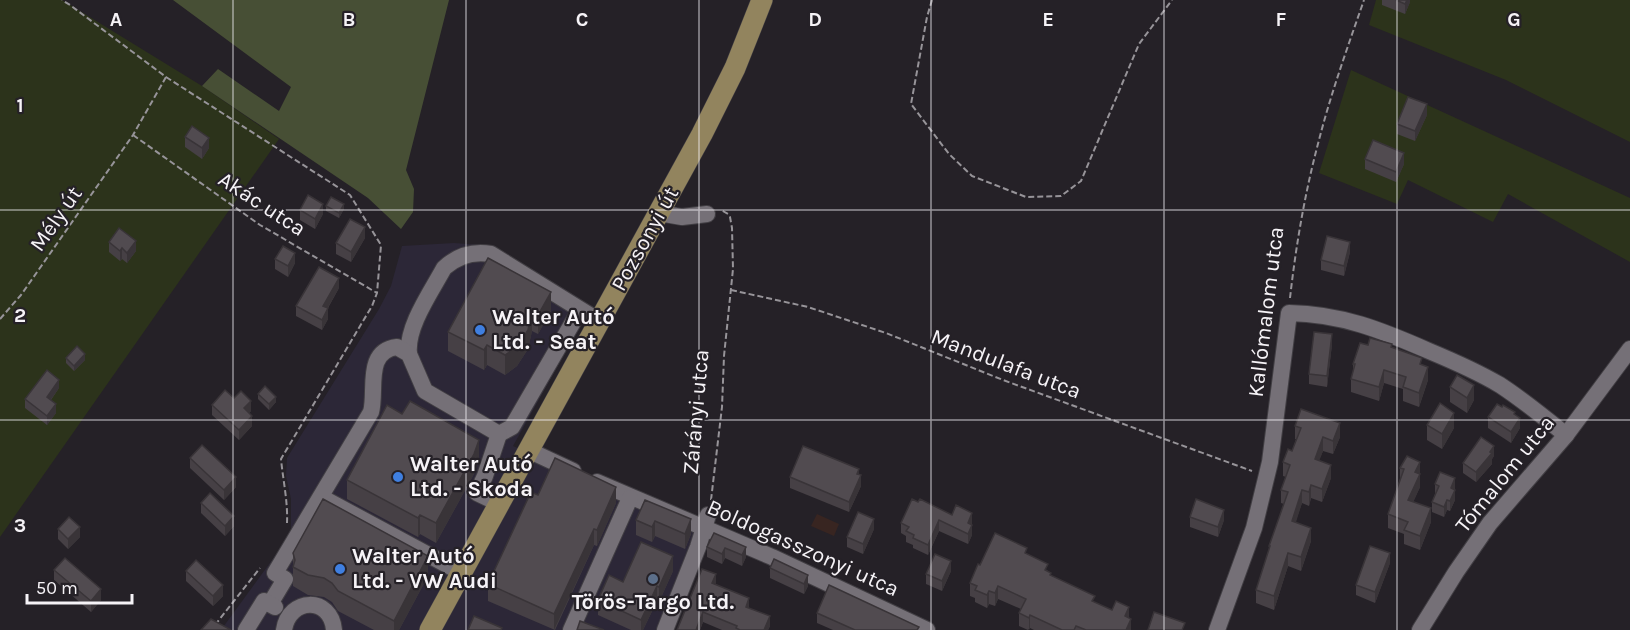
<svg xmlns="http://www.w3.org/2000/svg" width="1630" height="630" font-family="Karla,sans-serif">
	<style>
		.commercial { fill: #2c2737 }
		.industrial { fill: #382521 }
		.green { fill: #2c331b }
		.forest { fill: #474f35 }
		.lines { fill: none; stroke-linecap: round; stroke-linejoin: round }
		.minor-casing { stroke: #413e43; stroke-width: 18 }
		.major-casing { stroke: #413e43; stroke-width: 22 }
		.path { stroke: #979499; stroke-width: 2; stroke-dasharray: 6 3; stroke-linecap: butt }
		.minor { stroke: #757077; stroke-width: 16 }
		.major { stroke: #92845e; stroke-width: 21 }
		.wall { fill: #464045 }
		.shaded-wall { fill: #393438 }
		.building { fill: #514b50; stroke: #393438; stroke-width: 1.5 }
		.grid { fill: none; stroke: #f6f3f7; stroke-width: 1.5; stroke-opacity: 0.55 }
		.shop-dot { fill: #3f7fe0; stroke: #252127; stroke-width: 2 }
		.service-dot { fill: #5c6f8a; stroke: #252127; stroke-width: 2 }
		.labels { text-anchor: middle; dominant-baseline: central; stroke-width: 4.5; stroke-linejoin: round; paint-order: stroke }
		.street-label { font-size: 22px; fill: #f6f3f7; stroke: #252127 }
		.poi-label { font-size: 22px; font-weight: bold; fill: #f6f3f7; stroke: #252127; text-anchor: start }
		.grid-label { font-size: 20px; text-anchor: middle; font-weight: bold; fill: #f6f3f7; stroke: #252127; stroke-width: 4.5; stroke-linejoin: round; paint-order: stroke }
	</style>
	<rect width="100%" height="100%" fill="#252127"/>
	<!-- commercial -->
	<polygon class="commercial" points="454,243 481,245 495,250 591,306 513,446 698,531 656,630 221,630 291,534 291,499 286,476 287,458 379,309 391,286 402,246"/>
	<!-- industrial -->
	<polygon class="industrial" points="817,514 839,524 834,536 811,526"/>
	<!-- green -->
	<g class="green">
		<polygon points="0,0 62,0 202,86 279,139 0,537"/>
		<polygon points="1376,0 1630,0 1630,142 1506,80 1369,25"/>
		<polygon points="1351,70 1630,198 1630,262 1508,194 1493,222 1408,180 1397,204 1319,173"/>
	</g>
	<!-- forest -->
	<polygon class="forest" points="173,0 449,0 406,170 414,189 413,212 401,229 368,198 202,86 218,69 279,111 291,87"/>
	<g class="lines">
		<!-- minor casing -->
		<g class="minor-casing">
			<g id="minor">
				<polyline points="659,213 682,217 707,214"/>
				<path d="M409 354C406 327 431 292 444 268 458 255 473 251 491 254L599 321"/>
				<polyline points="499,434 512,427 580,310"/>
				<polyline points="528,450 573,471"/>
				<polyline points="597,482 772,557 927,630"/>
				<polyline points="321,497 462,573"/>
				<path d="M270 604 285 579 275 573 371 412C377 391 364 351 397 347L409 354 425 391 499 434 485 476 477 493 500 504"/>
				<polyline points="246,630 264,601 275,607"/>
				<path d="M284 630C289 597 331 596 334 630"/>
				<polyline points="571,630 630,498"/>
				<polyline points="665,630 698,547 708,515"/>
				<path d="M1217 630 1254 528 1270 462 1289 313C1342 314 1381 330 1429 351 1453 361 1478 372 1500 385 1523 400 1545 418 1566 435"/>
				<polyline points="1420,630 1456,572 1490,523 1566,435 1630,349"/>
			</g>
		</g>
		<!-- major casing -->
		<g class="major-casing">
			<polyline id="major" points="430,630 702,134 735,68 762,0"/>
		</g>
		<!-- path -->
		<g class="path">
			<polyline points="932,0 927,17 911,104 949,154 972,176 1026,197 1061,196 1081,181 1139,44 1172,0"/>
			<path d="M166 77 350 195 381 245 377 293 372 306 281 459C283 480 288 502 287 523"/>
			<polyline points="133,135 260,225 377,293"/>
			<polyline points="731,290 808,307 886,333 1003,380 1252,471"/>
			<path d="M1290 298C1296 245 1305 192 1319 140 1331 93 1348 46 1364 0"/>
			<polyline points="0,319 21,295 133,135 166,77 70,5 62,0"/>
			<polyline points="711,500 722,407 724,356 733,269 732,228 730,217 728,214 721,210"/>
			<polyline points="215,625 260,568"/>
		</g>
		<!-- minor -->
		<use href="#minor" class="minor"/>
		<!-- major -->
		<use href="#major" class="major"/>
	</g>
	<!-- wall -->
	<g class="wall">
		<polygon points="1382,0 1410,0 1410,2 1405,14 1382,5"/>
		<polygon points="1427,115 1415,141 1397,134 1397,124"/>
		<polygon points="185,137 209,148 202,159 185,147"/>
		<polygon points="1365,159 1404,164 1396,182 1365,169"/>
		<polygon points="326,206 344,209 339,218 326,211"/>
		<polygon points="300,210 323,214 315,229 300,220"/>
		<polygon points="365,238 351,262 336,254 336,243"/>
		<polygon points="109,242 136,251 127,263 122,259 120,261 109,252"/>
		<polygon points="1350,252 1344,276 1321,270 1321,260"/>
		<polygon points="488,258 551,311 538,334 532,331 528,349 517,366 505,375 487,365 484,370 448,351 448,332"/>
		<polygon points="275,259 295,263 288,277 275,269"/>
		<polygon points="339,288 328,308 328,319 322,330 296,316 296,306"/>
		<polygon points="1332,344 1327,387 1309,384 1309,374"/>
		<polygon points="1368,345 1392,348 1422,365 1428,380 1419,407 1403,401 1403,389 1384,383 1379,401 1351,392 1351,379 1353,372 1353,364"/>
		<polygon points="66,358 85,360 74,371 66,363"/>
		<polygon points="1450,387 1474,400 1467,413 1450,402"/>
		<polygon points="59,388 51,400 56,413 47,425 25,408 25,399"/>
		<polygon points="258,394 276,402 269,410 258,399"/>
		<polygon points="234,398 251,411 249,413 252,426 239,440 212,415 212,405"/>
		<polygon points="1515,414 1520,428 1511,443 1488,428 1488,417"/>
		<polygon points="1427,425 1454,428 1442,449 1427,440"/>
		<polygon points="1295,426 1340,437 1333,454 1323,451 1319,460 1331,478 1322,502 1311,498 1309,506 1302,503 1295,523 1311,541 1301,571 1288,566 1274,610 1256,603 1256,590 1269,551 1269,546 1284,504 1281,503 1281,490 1286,477 1283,476 1283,462 1292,451 1296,439 1295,439"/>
		<polygon points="1494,456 1492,459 1492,464 1476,482 1463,473 1463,463"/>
		<polygon points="190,458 236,487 224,500 190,468"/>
		<polygon points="479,460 474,474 436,543 420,534 418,537 347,499 347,480"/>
		<polygon points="1420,462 1420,487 1413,502 1431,522 1420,550 1404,544 1404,534 1388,528 1388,514 1400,479 1400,468"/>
		<polygon points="859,475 861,486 849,512 790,488 790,477"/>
		<polygon points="1435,484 1455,488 1455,500 1450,511 1447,510 1444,517 1432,512 1432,502 1435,494"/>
		<polygon points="538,495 616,503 597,546 594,545 555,630 488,601 488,584"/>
		<polygon points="645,500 691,534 685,549 655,536 652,542 636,535 636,520"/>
		<polygon points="201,503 234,526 225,536 201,513"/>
		<polygon points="952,515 972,523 972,535 968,544 939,531 928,555 913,548 913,545 906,542 906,536 901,533 901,523"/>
		<polygon points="1190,517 1224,520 1218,537 1190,527"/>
		<polygon points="58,529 80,537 68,549 58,539"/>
		<polygon points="874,529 863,554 847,547 847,537"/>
		<polygon points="714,533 746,557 742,566 725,558 722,564 707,557 707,547"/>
		<polygon points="293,553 428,576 399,630 374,630 338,611 332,602 324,597 308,595 293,586"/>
		<polygon points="1027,554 1048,571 1051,576 1095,603 1129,618 1131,630 1034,630 1030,628 1028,630 1019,626 1019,613 1021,609 998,599 995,606 989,604 987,608 975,602 975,598 970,596 970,583 980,565"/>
		<polygon points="1390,563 1375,603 1356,595 1356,585"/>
		<polygon points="770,568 808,586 804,594 770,578"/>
		<polygon points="54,570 101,600 91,612 54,580"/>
		<polygon points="186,571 223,596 213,606 186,581"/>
		<polygon points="673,571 659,602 657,601 643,630 631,630 598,615 598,600 623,582"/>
		<polygon points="951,571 942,591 926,584 926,574"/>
		<polygon points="716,584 749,608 770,626 768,630 722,630 703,622 700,630 677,630"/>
		<polygon points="817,613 919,630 833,630 817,623"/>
	</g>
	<!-- shaded-wall -->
	<g class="shaded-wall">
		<polygon points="1407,0 1410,0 1410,2 1405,14 1405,4"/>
		<polygon points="1427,104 1427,115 1415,141 1415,131"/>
		<polygon points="209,138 209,148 202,159 202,148"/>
		<polygon points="1404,153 1404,164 1396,182 1396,172"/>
		<polygon points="323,204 323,214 315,229 315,219"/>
		<polygon points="344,204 344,209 339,218 339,213"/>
		<polygon points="365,227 365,238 351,262 351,252"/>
		<polygon points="136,241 136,251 127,263 127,253"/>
		<polygon points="1350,242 1350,252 1344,276 1344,266"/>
		<polygon points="122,248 122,259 120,261 120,251"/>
		<polygon points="295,253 295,263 288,277 288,266"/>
		<polygon points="339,278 339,288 323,316 323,306"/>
		<polygon points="551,292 551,311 538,334 538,315"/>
		<polygon points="328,308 328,319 322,330 322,320"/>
		<polygon points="532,311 532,331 528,349 517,366 505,375 505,355"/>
		<polygon points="1332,334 1332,344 1327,387 1327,376"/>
		<polygon points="487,345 487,365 484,370 484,350"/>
		<polygon points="85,354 85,360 74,371 74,366"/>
		<polygon points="1428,367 1428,380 1419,407 1419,393"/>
		<polygon points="1384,370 1384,383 1379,401 1379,387"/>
		<polygon points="59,380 59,388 47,405 47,397"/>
		<polygon points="1474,385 1474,400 1467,413 1467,398"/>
		<polygon points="276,397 276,402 269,410 269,404"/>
		<polygon points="251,401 251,411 244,418 244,408"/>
		<polygon points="56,404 56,413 47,425 47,416"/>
		<polygon points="1454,413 1454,428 1442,449 1442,434"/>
		<polygon points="252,416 252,426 239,440 239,430"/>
		<polygon points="1520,418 1520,428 1511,443 1511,432"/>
		<polygon points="1340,423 1340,437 1333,454 1333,441"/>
		<polygon points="1323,437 1323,451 1315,472 1315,459"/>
		<polygon points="479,440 479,460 474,474 436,543 436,523"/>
		<polygon points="1494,446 1494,456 1492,459 1492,464 1476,482 1476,472"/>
		<polygon points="1420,462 1420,487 1408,514 1408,500 1415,472"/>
		<polygon points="1331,465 1331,478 1322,502 1322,489"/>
		<polygon points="859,469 859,478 861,475 861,486 849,512 849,502"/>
		<polygon points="236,477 236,487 224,500 224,490"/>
		<polygon points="1455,478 1455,488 1451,498 1451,488"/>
		<polygon points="1311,485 1311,498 1309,506 1309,492"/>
		<polygon points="616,487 616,503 597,546 597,530"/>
		<polygon points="1302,490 1302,503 1292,535 1292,521"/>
		<polygon points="1455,490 1455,500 1450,511 1450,501"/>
		<polygon points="1447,500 1447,510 1444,517 1444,507"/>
		<polygon points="1431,508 1431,522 1420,550 1420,536"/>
		<polygon points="1224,510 1224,520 1218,537 1218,527"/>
		<polygon points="972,513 972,523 968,533 968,523"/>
		<polygon points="420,515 420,534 418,537 418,518"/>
		<polygon points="234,516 234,526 225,536 225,526"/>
		<polygon points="691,519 691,534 685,549 685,534"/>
		<polygon points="874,519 874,529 863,554 863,544"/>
		<polygon points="939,520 939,531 928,555 928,545"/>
		<polygon points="655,521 655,536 652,542 652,527"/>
		<polygon points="972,525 972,535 968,544 968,534"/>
		<polygon points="80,527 80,537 68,549 68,539"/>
		<polygon points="1311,528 1311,541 1301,571 1301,557"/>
		<polygon points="594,529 594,545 554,630 554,614"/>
		<polygon points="746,547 746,557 742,566 742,555"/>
		<polygon points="725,548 725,558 722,564 722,554"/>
		<polygon points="1288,553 1288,566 1274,610 1274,596"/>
		<polygon points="1390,553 1390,563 1375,603 1375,592"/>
		<polygon points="428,556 428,576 399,630 394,630 394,621"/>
		<polygon points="673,556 673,571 659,602 659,587"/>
		<polygon points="951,561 951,571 942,591 942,581"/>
		<polygon points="716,574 716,584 712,583"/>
		<polygon points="808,575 808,586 804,594 804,584"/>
		<polygon points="223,585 223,596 213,606 213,596"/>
		<polygon points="657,586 657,601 643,630 641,630 641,620"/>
		<polygon points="998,586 998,599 995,606 995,593"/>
		<polygon points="101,589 101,600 91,612 91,601"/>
		<polygon points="989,591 989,604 987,608 987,595"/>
		<polygon points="749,598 749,608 746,617 746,607"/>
		<polygon points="1129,607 1129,620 1125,616"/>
		<polygon points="703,612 703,622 700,630 696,630"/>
		<polygon points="1030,615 1030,628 1029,630 1029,618"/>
		<polygon points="770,616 770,626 768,630 764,630"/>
		<polygon points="1131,619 1131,630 1126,630"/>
	</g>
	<!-- building -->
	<g class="building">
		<polygon points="1396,0 1407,0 1405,4"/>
		<polygon points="1408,97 1427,104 1415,131 1397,124"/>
		<polygon points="192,126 209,138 202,148 185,137"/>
		<polygon points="1373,140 1404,153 1396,172 1365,159"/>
		<polygon points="308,195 323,204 315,219 300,210"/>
		<polygon points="331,197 344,204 339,213 326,206"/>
		<polygon points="350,219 365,227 351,252 336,243"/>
		<polygon points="119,228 136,241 127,253 122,248 120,251 109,242"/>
		<polygon points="1327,236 1350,242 1344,266 1321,260"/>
		<polygon points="283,246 295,253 288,266 275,259"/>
		<polygon points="488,258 551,292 538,315 532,311 528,330 517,347 505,355 487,345 484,350 448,332"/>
		<polygon points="319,267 339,278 323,306 328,308 322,320 296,306"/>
		<polygon points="1314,332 1332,334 1327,376 1309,374"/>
		<polygon points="1370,338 1392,344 1391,347 1422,358 1420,364 1428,367 1419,393 1403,387 1406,377 1384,370 1379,387 1351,379 1355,364 1353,364 1360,343 1368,345"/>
		<polygon points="77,346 85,354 74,366 66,358"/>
		<polygon points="47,370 59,380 47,397 56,404 47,416 25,399"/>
		<polygon points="1457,375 1474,385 1467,398 1450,387"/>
		<polygon points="265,386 276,397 269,404 258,394"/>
		<polygon points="225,390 234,398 241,391 251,401 244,408 252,416 239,430 212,405"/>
		<polygon points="410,401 479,440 474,454 436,523 420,515 418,518 347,480 387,405 402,414"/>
		<polygon points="1440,403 1454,413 1442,434 1427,425"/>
		<polygon points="1497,404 1502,407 1503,405 1515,412 1514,414 1520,418 1511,432 1488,417"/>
		<polygon points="1301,409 1340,423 1333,441 1323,437 1315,459 1331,465 1322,489 1311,485 1309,492 1302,490 1292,521 1311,528 1301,557 1288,553 1274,596 1256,590 1270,546 1269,546 1288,492 1281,490 1290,465 1283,462 1288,449 1292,451 1301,428 1295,426"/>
		<polygon points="1481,437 1494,446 1490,452 1492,453 1476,472 1463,463"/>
		<polygon points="202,445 236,477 224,490 190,458"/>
		<polygon points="803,446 859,469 857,474 861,475 849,502 790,477"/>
		<polygon points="1407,456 1420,462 1415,472 1420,474 1408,500 1431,508 1420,536 1404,530 1408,522 1388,514 1404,469 1400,468"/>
		<polygon points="555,458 616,487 597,530 594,529 554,614 488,584 531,492 538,495"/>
		<polygon points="1440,472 1455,478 1451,488 1455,490 1450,501 1447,500 1444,507 1432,502 1439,486 1435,484"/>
		<polygon points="210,493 234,516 225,526 201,503"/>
		<polygon points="323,499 428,556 394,621 338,591 332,583 324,578 308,575 293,567 295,560 293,553"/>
		<polygon points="912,499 918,502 920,499 952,515 956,505 972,513 968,523 972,525 968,534 939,520 928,545 913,538 914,535 906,531 909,527 901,523"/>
		<polygon points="1196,499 1224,510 1218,527 1190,517"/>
		<polygon points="645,500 691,519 685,534 655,521 652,527 636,520"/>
		<polygon points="858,512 874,519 863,544 847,537"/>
		<polygon points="69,517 80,527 68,539 58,529"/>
		<polygon points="714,533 746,547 742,555 725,548 722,554 707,547"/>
		<polygon points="995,533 1027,548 1025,553 1048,564 1045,570 1051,573 1050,575 1095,596 1092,601 1112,610 1116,601 1129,607 1125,616 1131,619 1126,630 1086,630 1076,626 1074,630 1062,630 1030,615 1029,618 1019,613 1026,599 998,586 995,593 989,591 987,595 975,590 977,586 970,583 978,564 980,565"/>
		<polygon points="641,542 673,556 659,587 657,586 641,620 598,600 609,575 623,582"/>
		<polygon points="1370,546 1390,553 1375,592 1356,585"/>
		<polygon points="935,554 951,561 942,581 926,574"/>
		<polygon points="65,558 101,589 91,601 54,570"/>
		<polygon points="774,559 808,575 804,584 770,568"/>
		<polygon points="196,560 223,585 213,596 186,571"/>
		<polygon points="702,569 716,574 712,583 749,598 746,607 770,616 764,630 740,630 736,628 737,626 703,612 696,630 677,630"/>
		<polygon points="829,585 919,627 917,630 855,630 817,613"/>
		<polygon points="1154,612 1185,623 1182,630 1148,630"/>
		<polygon points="474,616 502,628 501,630 468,630"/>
		<polygon points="211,619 231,630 201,630"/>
		<polygon points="580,621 604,630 577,630"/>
	</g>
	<!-- grid -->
	<path class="grid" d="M233 0V630M466 0V630M699 0V630M931 0V630M1164 0V630M1397 0V630M0 210H1630M0 420H1630"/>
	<!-- markers -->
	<g class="shop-dot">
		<circle cx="480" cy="330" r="6"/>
		<circle cx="398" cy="477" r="6"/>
		<circle cx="340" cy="569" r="6"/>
	</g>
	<circle class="service-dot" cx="653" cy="579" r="6"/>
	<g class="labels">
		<!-- street labels -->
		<g class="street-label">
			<text transform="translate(262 204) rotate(33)">Akác utca</text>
			<text transform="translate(56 219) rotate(-55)">Mély út</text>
			<text transform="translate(645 239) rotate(-61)">Pozsonyi út</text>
			<text transform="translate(1266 312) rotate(-83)">Kallómalom utca</text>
			<text transform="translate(1006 364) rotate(21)">Mandulafa utca</text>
			<text transform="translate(696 412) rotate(-85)">Zárányi utca</text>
			<text transform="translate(1505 474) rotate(-51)">Tómalom utca</text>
			<text transform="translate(803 548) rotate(24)">Boldogasszonyi utca</text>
		</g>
		<!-- poi labels -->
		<g class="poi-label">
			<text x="492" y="317">Walter Autó<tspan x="492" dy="25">Ltd. - Seat</tspan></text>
			<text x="410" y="464">Walter Autó<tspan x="410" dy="25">Ltd. - Skoda</tspan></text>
			<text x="352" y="556">Walter Autó<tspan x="352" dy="25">Ltd. - VW Audi</tspan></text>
			<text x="653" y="602" text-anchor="middle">Törös-Targo Ltd.</text>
		</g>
	</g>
	<g class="grid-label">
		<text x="116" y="26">A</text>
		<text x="349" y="26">B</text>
		<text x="582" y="26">C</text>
		<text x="815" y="26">D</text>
		<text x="1048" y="26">E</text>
		<text x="1281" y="26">F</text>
		<text x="1514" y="26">G</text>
		<text x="20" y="112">1</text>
		<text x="20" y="322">2</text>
		<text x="20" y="532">3</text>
	</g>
	<!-- scale -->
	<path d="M27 594v9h105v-9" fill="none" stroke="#f6f3f7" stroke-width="3"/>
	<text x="36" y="594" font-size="18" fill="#f6f3f7" stroke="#252127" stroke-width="4.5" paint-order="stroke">50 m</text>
</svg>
